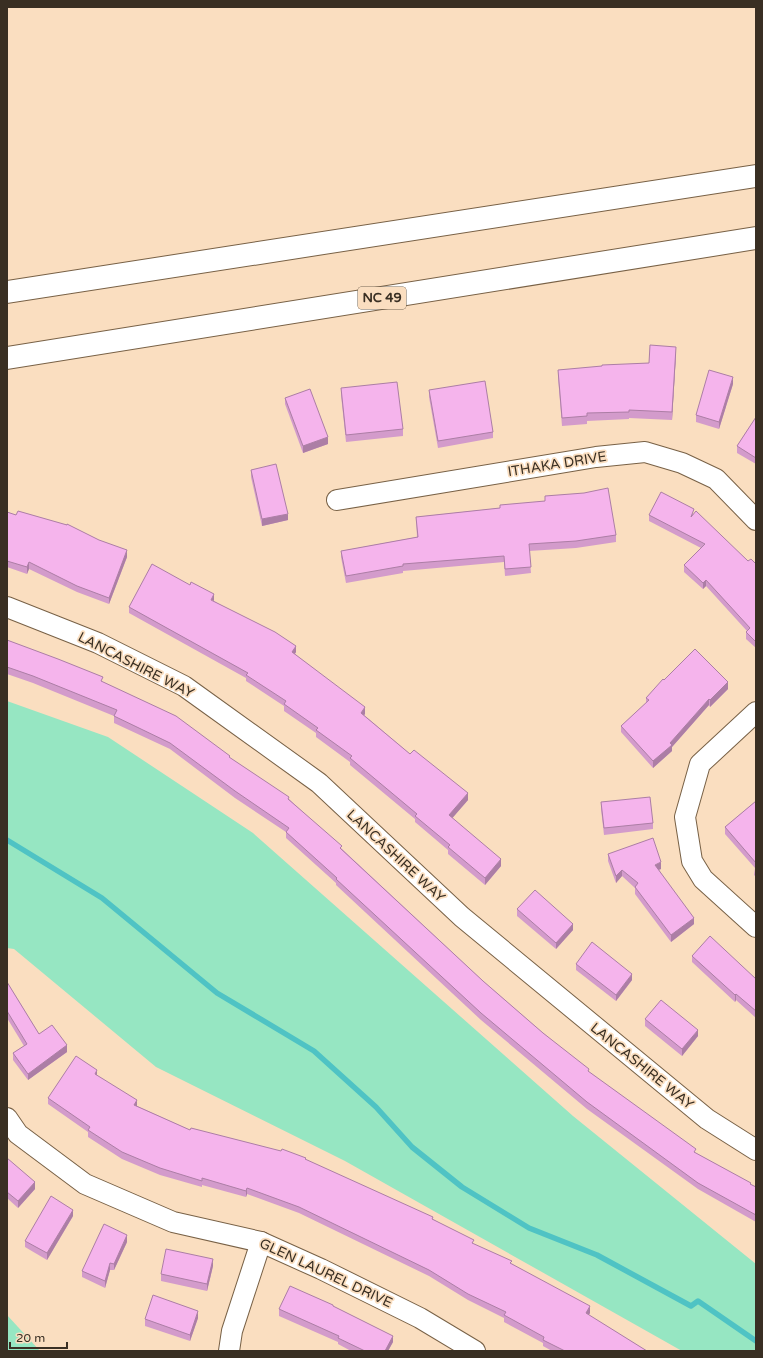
<svg xmlns="http://www.w3.org/2000/svg" width="763" height="1358" font-family="'Varela Round',sans-serif">
	<style>
		.green { fill: #96e6c2 }
		.lines { fill: none; stroke-linecap: round; stroke-linejoin: round }
		.stream { stroke: #4fc3c4; stroke-width: 5.5 }
		.street-casing { stroke: #786146; stroke-width: 22 }
		.highway-casing { stroke: #786146; stroke-width: 24 }
		.street { stroke: #fff; stroke-width: 20 }
		.highway { stroke: #fff; stroke-width: 22 }
		.wall { fill: #d39bcb }
		.shaded-wall { fill: #ac7ea5 }
		.building { fill: #f5b4ec; stroke: #ac7ea5 }
		.labels { text-anchor: middle; dominant-baseline: central; stroke-width: 3.5; stroke-linejoin: round; paint-order: stroke }
		.shield { fill: #fadec0; stroke: #736452; stroke-width: 1 }
		.shield-label { font-size: 13px; font-weight: bold; fill: #392f23 }
		.street-label { font-size: 14px; fill: #392f23; stroke: #fadec0 }
	</style>
	<rect width="100%" height="100%" fill="#fadec0"/>
	<!-- green -->
	<g class="green">
		<polygon points="7,701 108,737 253,833 573,1116 756,1264 756,1351 682,1351 345,1161 156,1067 14,949 7,948"/>
		<polygon points="7,1315 40,1351 7,1351"/>
	</g>
	<g class="lines">
		<!-- stream -->
		<polyline class="stream" points="7,840 102,898 217,993 314,1051 376,1107 412,1147 462,1187 529,1228 597,1255 691,1306 698,1301 756,1341"/>
		<!-- street casing -->
		<g class="street-casing">
			<g id="street">
				<polyline points="337,500 596,457 645,452 682,463 716,479 756,520"/>
				<polyline points="7,607 98,643 184,686 319,783 462,917 707,1119 756,1150"/>
				<polyline points="756,712 700,764 685,817 692,861 703,879 756,927"/>
				<polyline points="7,1118 18,1134 85,1184 173,1222 261,1242 321,1269 420,1318 475,1351"/>
				<polyline points="229,1351 232,1331 261,1242"/>
			</g>
		</g>
		<!-- highway casing -->
		<g class="highway-casing">
			<g id="highway">
				<polyline points="7,292 756,176"/>
				<polyline points="7,358 756,238"/>
			</g>
		</g>
		<!-- street -->
		<use href="#street" class="street"/>
		<!-- highway -->
		<use href="#highway" class="highway"/>
	</g>
	<!-- wall -->
	<g class="wall">
		<polygon points="676,354 672,420 629,418 629,419 587,421 587,424 562,426 558,377 558,370 649,363"/>
		<polygon points="733,384 719,429 696,422 696,415"/>
		<polygon points="341,388 403,429 403,436 346,442 341,395"/>
		<polygon points="429,390 493,432 493,438 438,448 429,397"/>
		<polygon points="285,398 328,444 303,453 285,404"/>
		<polygon points="756,417 756,464 737,453 737,446"/>
		<polygon points="251,470 288,520 262,526 251,477"/>
		<polygon points="545,496 616,535 616,542 576,548 529,551 531,573 505,576 504,562 403,571 403,573 346,583 341,557 341,551 417,537 416,517 500,508 545,501"/>
		<polygon points="7,512 127,557 109,604 77,592 29,569 27,574 7,567"/>
		<polygon points="694,514 748,561 756,564 756,648 746,639 746,632 747,631 706,586 703,589 684,572 684,565 701,548 649,521 649,515"/>
		<polygon points="214,601 296,652 295,654 365,714 364,715 410,754 468,800 452,818 501,866 485,885 448,854 448,850 415,822 415,819 350,765 350,762 316,737 316,733 284,711 284,706 246,681 246,678 129,613 129,607"/>
		<polygon points="7,640 103,682 230,758 289,799 342,849 483,981 543,1033 589,1072 696,1153 756,1187 756,1222 698,1189 587,1109 481,1020 336,885 336,883 286,838 286,832 235,798 170,749 114,723 114,716 33,683 7,674"/>
		<polygon points="664,680 728,689 710,707 709,705 672,747 672,751 653,768 621,732 621,726 646,703 646,698"/>
		<polygon points="756,801 756,877 754,875 755,868 725,834 725,827"/>
		<polygon points="601,802 653,823 653,829 604,835 601,809"/>
		<polygon points="608,854 661,869 659,870 694,924 671,942 635,894 635,888 622,876 616,883 608,861"/>
		<polygon points="517,909 573,930 556,949 517,916"/>
		<polygon points="692,956 756,979 756,1018 736,1000 735,1002 692,962"/>
		<polygon points="576,964 632,980 616,1001 576,970"/>
		<polygon points="7,982 39,1034 67,1052 28,1080 13,1060 13,1053 24,1046 7,1018"/>
		<polygon points="645,1019 698,1036 682,1056 645,1026"/>
		<polygon points="97,1076 137,1106 190,1130 306,1160 433,1219 474,1244 512,1264 590,1313 588,1315 647,1351 552,1351 543,1346 543,1343 504,1322 504,1318 468,1300 429,1276 299,1213 247,1194 246,1197 202,1185 202,1187 160,1175 122,1159 88,1137 88,1132 48,1104 48,1098"/>
		<polygon points="7,1158 35,1189 18,1208 7,1198"/>
		<polygon points="73,1216 47,1260 25,1247 25,1241"/>
		<polygon points="127,1242 114,1270 110,1270 105,1288 82,1277 82,1271"/>
		<polygon points="213,1266 207,1291 161,1281 161,1274"/>
		<polygon points="333,1307 393,1342 388,1351 351,1351 338,1344 338,1342 279,1316 279,1309"/>
		<polygon points="198,1318 190,1341 145,1326 145,1319"/>
	</g>
	<!-- shaded-wall -->
	<g class="shaded-wall">
		<polygon points="676,347 676,354 672,420 672,412"/>
		<polygon points="733,377 733,384 719,429 719,422"/>
		<polygon points="328,437 328,444 303,453 303,446"/>
		<polygon points="288,514 288,520 262,526 262,519"/>
		<polygon points="127,550 127,557 109,604 109,598"/>
		<polygon points="29,562 29,569 27,574 27,567"/>
		<polygon points="706,580 706,586 703,589 703,583"/>
		<polygon points="214,594 214,601 211,600"/>
		<polygon points="296,646 296,652 292,658 292,652"/>
		<polygon points="728,682 728,689 710,707 710,700"/>
		<polygon points="709,699 709,705 672,747 672,751 653,768 653,761 670,743"/>
		<polygon points="365,707 365,714 361,719 361,713"/>
		<polygon points="468,793 468,800 449,822 449,815"/>
		<polygon points="501,859 501,866 485,885 485,878"/>
		<polygon points="661,862 661,869 655,871 655,865"/>
		<polygon points="622,870 622,876 616,883 616,876"/>
		<polygon points="694,918 694,924 671,942 671,935"/>
		<polygon points="573,924 573,930 556,949 556,943"/>
		<polygon points="632,974 632,980 616,1001 616,995"/>
		<polygon points="736,994 736,1000 735,1002 735,995"/>
		<polygon points="698,1030 698,1036 682,1056 682,1049"/>
		<polygon points="67,1045 67,1052 28,1080 28,1074"/>
		<polygon points="97,1070 97,1077 95,1074"/>
		<polygon points="137,1100 137,1107 134,1105"/>
		<polygon points="35,1182 35,1189 18,1208 18,1201"/>
		<polygon points="247,1188 247,1194 246,1197 246,1191"/>
		<polygon points="73,1210 73,1216 47,1260 47,1253"/>
		<polygon points="127,1235 127,1242 114,1270 114,1264"/>
		<polygon points="213,1259 213,1266 207,1291 207,1284"/>
		<polygon points="110,1263 110,1270 105,1288 105,1281"/>
		<polygon points="590,1306 590,1313 586,1320 586,1313"/>
		<polygon points="198,1311 198,1318 190,1341 190,1335"/>
		<polygon points="393,1336 393,1342 388,1351 385,1351"/>
	</g>
	<!-- building -->
	<g class="building">
		<polygon points="650,345 676,347 672,412 629,410 629,412 587,413 587,416 562,418 558,370 602,366 602,365 649,363"/>
		<polygon points="709,370 733,377 719,422 696,415"/>
		<polygon points="485,381 493,432 438,441 429,390"/>
		<polygon points="397,382 403,429 346,435 341,388"/>
		<polygon points="310,389 328,437 303,446 285,398"/>
		<polygon points="756,417 756,458 737,446"/>
		<polygon points="276,464 288,514 262,519 251,470"/>
		<polygon points="608,488 616,535 576,541 529,544 531,567 505,569 504,556 403,564 403,566 346,576 341,551 418,537 416,517 500,508 500,505 545,501 545,496 584,493"/>
		<polygon points="661,492 694,509 691,517 696,511 748,561 751,559 756,564 756,642 746,632 750,628 706,580 703,583 684,565 705,544 649,515"/>
		<polygon points="18,511 67,525 67,524 99,540 127,550 109,598 77,586 29,562 27,567 7,561 7,512 16,515"/>
		<polygon points="152,564 190,585 191,582 214,594 211,600 275,632 296,646 292,652 365,707 361,713 410,754 414,750 468,793 449,815 501,859 485,878 448,847 450,845 415,816 417,814 350,758 352,756 316,730 318,728 284,704 286,701 246,675 248,673 129,607"/>
		<polygon points="7,640 58,659 103,677 101,681 176,716 230,756 229,757 289,797 288,799 342,846 340,848 483,981 543,1033 589,1069 588,1071 696,1149 694,1152 751,1183 750,1184 756,1187 756,1215 698,1183 587,1102 481,1013 336,879 337,878 286,832 289,828 235,791 170,743 114,716 117,710 33,676 7,667"/>
		<polygon points="695,649 728,682 710,700 709,699 670,743 672,745 653,761 621,726 649,700 646,698 663,679 664,680"/>
		<polygon points="650,797 653,823 604,828 601,802"/>
		<polygon points="756,801 756,863 725,827"/>
		<polygon points="653,838 661,862 655,865 694,918 671,935 635,887 638,883 622,870 616,876 608,854"/>
		<polygon points="535,890 573,924 556,943 517,909"/>
		<polygon points="710,936 756,979 756,1011 736,994 735,995 692,956"/>
		<polygon points="592,942 632,974 616,995 576,964"/>
		<polygon points="7,982 39,1034 52,1025 67,1045 28,1074 13,1053 27,1044 7,1011"/>
		<polygon points="661,1000 698,1030 682,1049 645,1019"/>
		<polygon points="76,1056 97,1070 95,1074 137,1100 134,1105 190,1130 191,1128 281,1151 282,1149 306,1158 305,1159 433,1217 432,1219 474,1240 472,1243 512,1261 510,1263 590,1306 586,1313 647,1351 565,1351 543,1340 544,1337 504,1315 506,1312 468,1294 429,1270 299,1207 247,1188 246,1191 202,1178 202,1181 160,1168 122,1152 88,1130 90,1127 48,1098"/>
		<polygon points="7,1158 35,1182 18,1201 7,1192"/>
		<polygon points="51,1196 73,1210 47,1253 25,1241"/>
		<polygon points="104,1224 127,1235 114,1264 110,1263 105,1281 82,1271"/>
		<polygon points="166,1249 213,1259 207,1284 161,1274"/>
		<polygon points="290,1286 333,1305 333,1306 393,1336 385,1351 365,1351 338,1338 339,1336 279,1309"/>
		<polygon points="153,1295 198,1311 190,1335 145,1319"/>
	</g>
	<g class="labels">
		<!-- shield labels -->
		<rect class="shield" x="358" y="287" width="48" height="22" rx="3"/>
		<g class="shield-label">
			<text x="382" y="298">NC 49</text>
		</g>
		<!-- street labels -->
		<g class="street-label">
			<text transform="translate(557 464) rotate(-9)">ITHAKA DRIVE</text>
			<text transform="translate(136 665) rotate(27)">LANCASHIRE WAY</text>
			<text transform="translate(396 856) rotate(43)">LANCASHIRE WAY</text>
			<text transform="translate(642 1066) rotate(39)">LANCASHIRE WAY</text>
			<text transform="translate(326 1273) rotate(25)">GLEN LAUREL DRIVE</text>
		</g>
	</g>
	<!-- border -->
	<rect width="763" height="1358" fill="none" stroke="#392f23" stroke-width="16"/>
	<!-- scale -->
	<path d="M10 1342v6h57v-6" fill="none" stroke="#392f23" stroke-width="2"/>
	<text x="16" y="1342" font-size="12" fill="#392f23" stroke="#fadec0" stroke-width="3" paint-order="stroke">20 m</text>
</svg>
